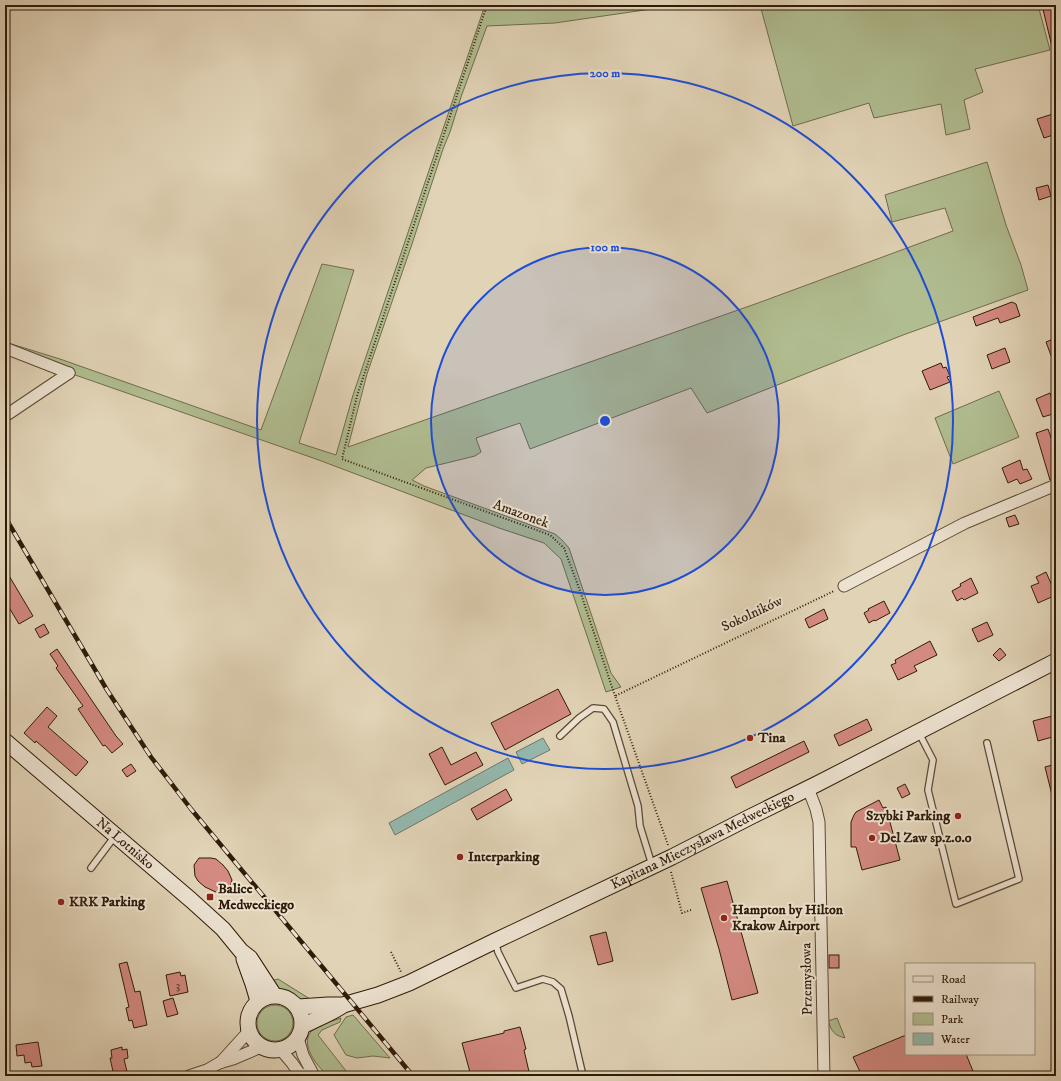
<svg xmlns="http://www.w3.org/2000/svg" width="1061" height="1081" font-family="'IM FELL DW Pica',serif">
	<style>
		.green { fill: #b0bd90; stroke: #706c4c }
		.water { fill: #94b8ae; stroke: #6c796c }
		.building { fill: #d48981; stroke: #2f1b08 }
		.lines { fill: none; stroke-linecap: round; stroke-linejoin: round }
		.service-casing { stroke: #5c4934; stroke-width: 8 }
		.minor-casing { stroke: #5c4934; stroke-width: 13 }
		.secondary-casing { stroke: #2f1b08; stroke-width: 17 }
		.path { stroke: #2f1b08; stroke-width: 2; stroke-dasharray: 1 2; stroke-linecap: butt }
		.service { stroke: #ece2d0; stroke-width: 5.5 }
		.minor { stroke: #ece2d0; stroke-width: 11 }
		.secondary { stroke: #ece2d0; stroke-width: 15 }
		.rail-casing { stroke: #2f1b08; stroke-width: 4.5 }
		.rail { stroke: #ece2d0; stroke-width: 3; stroke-dasharray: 9; stroke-linecap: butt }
		.ring { fill: none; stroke: #1d4ed8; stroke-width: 2 }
		.poi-dot { fill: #8f2418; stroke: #ece2d0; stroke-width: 1.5 }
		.labels { text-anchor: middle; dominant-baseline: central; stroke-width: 4; stroke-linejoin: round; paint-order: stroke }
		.number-label { font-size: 12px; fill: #583626 }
		.street-label { font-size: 14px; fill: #2f1b08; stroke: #ece2d0 }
		.poi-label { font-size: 14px; font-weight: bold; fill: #2f1b08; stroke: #ece2d0; text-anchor: start }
		.centre { fill: #1d4ed8; stroke: #ece2d0; stroke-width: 2 }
		.ring-label { font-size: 12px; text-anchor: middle; font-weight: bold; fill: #1d4ed8; stroke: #ece2d0; stroke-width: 4; stroke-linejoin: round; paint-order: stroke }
	</style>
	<rect width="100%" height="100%" fill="#e1d3b6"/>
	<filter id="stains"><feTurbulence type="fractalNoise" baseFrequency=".005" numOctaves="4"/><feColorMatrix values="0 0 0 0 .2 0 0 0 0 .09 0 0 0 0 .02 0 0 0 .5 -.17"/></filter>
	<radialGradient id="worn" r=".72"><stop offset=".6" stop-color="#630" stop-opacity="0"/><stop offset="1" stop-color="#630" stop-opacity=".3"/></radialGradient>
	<!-- green -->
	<g class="green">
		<polygon points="485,5 679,5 555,23 487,26 461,97 450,132 443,149 411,247 367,374 348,447 758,303 953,231 945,208 892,222 885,195 987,162 1006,225 1021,265 1028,290 903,335 707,413 691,388 530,449 520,423 476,438 481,452 475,456 426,468 412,480 424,486 555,534 562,540 569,548 611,673 621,687 606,692 561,559 544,543 499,528 316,459 58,369 5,350 5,342 60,359 261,430 322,264 354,270 299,443 336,455 353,395"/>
		<polygon points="760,5 1038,5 1050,50 975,69 983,92 964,100 970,129 946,135 941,104 874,118 869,103 793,126"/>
		<polygon points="999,391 1019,437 953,464 935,418"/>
		<polygon points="278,979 310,999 299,1001 287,993 278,990 271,981"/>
		<circle cx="275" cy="1023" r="18"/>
		<polygon points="353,1015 390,1058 373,1056 357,1058 346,1055 334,1035 346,1017"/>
		<path d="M341 1018 340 1022 322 1030 318 1035 350 1076H328C316 1065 295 1039 317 1027 324 1023 333 1021 341 1018Z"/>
		<path d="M837 1018 845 1038C834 1035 832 1032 828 1021Z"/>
	</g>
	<!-- water -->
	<g class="water">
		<polygon points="543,738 550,750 522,764 516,752"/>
		<polygon points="508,758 514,770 395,835 389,823"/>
	</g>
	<!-- building -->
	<g class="building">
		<polygon points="1042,5 1056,5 1056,47 1052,47"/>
		<polygon points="1056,113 1056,134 1044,138 1037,119"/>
		<polygon points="1048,185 1051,196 1039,200 1036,188"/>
		<polygon points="1012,302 1016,304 1020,316 1000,323 998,318 976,326 973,317"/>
		<polygon points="1056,338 1056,366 1055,366 1046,342"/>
		<polygon points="1005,348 1010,362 992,369 987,355"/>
		<polygon points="941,363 943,368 946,367 950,376 947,377 950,382 930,390 922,371"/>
		<polygon points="1050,393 1056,410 1056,413 1043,417 1036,399"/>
		<polygon points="1048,429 1056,452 1056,478 1050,480 1036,433"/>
		<polygon points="1020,460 1023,470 1027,469 1032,479 1020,484 1017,479 1008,483 1002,468"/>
		<polygon points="1015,515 1019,524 1009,527 1006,518"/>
		<polygon points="5,569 33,616 19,624 5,601"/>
		<polygon points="1046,572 1056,595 1038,603 1031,586 1039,583 1036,577"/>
		<polygon points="971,578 978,593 964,600 962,598 957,601 952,591 961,586 960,584"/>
		<polygon points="884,601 890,613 875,621 874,620 869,623 864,613 869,610 868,609"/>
		<polygon points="824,609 828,619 809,628 805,619"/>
		<polygon points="987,622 993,635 978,642 972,629"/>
		<polygon points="44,624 49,633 40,638 35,629"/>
		<polygon points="930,641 937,655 914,666 917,671 898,680 891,665 896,663 895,660"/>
		<polygon points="1000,648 1006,655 999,661 993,655"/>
		<polygon points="57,649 116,736 123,744 112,753 105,745 103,746 78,709 83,706 56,668 58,666 50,654"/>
		<polygon points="558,689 571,714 505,750 491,723"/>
		<polygon points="47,707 57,716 48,727 88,762 76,776 36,741 35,743 24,733"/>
		<polygon points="1056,715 1056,736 1038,741 1033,721"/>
		<polygon points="867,719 872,730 839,746 834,735"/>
		<polygon points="804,741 809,752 736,788 731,777"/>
		<polygon points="442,747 451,765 476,752 483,765 445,785 429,754"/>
		<polygon points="131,764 136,771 127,777 122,770"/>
		<polygon points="1056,764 1056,798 1053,799 1045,767"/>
		<polygon points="905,784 910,794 902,798 897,788"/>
		<polygon points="506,789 512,800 477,820 471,809"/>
		<polygon points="879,800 883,808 886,807 900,860 862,870 856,847 851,847 851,822 854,815 856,812"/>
		<polygon points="199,858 211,858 216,859 223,865 228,871 232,880 230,887 227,890 223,892 218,893 205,887 198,881 195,876 194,865"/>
		<polygon points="727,881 758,993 732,1000 719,949 701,888"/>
		<polygon points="606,932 613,961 598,965 590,936"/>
		<rect x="829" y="955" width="10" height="13"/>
		<polygon points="127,962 135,992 140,991 147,1025 134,1028 132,1020 129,1021 126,1008 129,1007 119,964"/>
		<polygon points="180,972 181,976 185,975 188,992 170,996 166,975"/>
		<polygon points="173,998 178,1014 167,1017 163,1001"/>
		<polygon points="520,1027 526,1049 524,1050 530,1076 471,1076 462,1043 504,1033 504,1031"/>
		<polygon points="906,1035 906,1054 966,1054 975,1076 862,1076 853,1057"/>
		<polygon points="38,1042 42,1066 32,1067 31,1062 25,1063 24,1055 17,1056 16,1045"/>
		<polygon points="122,1047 122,1050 127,1049 128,1058 124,1059 128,1076 114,1076 110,1058 112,1058 111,1050"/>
	</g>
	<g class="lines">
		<!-- service casing -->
		<g class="service-casing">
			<g id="service">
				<polyline points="919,733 933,760 928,790 956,904 1019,879 987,743"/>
				<polyline points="560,736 579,718 593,708 604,709 613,722 638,806 640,826 652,865"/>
				<polyline points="91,868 115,836"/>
				<polyline points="495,941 498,952 516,988 543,979 553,982 561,989 569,1016 583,1076"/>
			</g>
		</g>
		<!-- minor casing -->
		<g class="minor-casing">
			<g id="minor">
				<polyline points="5,348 69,373"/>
				<polyline points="5,416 69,373"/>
				<polyline points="844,586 965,523 1056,485"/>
				<polyline points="808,788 816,809 819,822 824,1076"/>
				<polyline points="298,1038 303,1055 314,1076"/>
				<polyline points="281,1050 292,1063 299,1073 306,1076"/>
				<polyline points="220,1063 249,1031"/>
				<polyline points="189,1076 207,1070 219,1063 233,1059 261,1047"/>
			</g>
		</g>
		<!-- secondary casing -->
		<g class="secondary-casing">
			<g id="secondary">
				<path id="s1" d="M5 741 191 900 223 929 241 951 250 958 274 995"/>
				<polyline points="244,959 253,984 258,1001"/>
				<circle cx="275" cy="1023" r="27"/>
				<path id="s2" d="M298 1007 328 1005H343L378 995 409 983 495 941 672 857 750 817 817 784 1056 661"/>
				<path d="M303 1026C316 1019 330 1014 342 1006"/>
			</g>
		</g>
		<!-- path -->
		<g class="path">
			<polyline points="487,5 357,396 342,459 550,535 564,548 579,588 615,696"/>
			<polyline points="668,845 615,696 834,591"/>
			<polyline points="671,872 682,913 691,910"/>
			<polyline points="391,952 401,972"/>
		</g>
		<!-- service -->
		<use href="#service" class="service"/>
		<!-- minor -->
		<use href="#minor" class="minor"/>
		<!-- secondary -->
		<use href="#secondary" class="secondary"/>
		<!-- rail casing -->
		<g class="rail-casing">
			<polyline id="rail" points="5,517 107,690 151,757 191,809 413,1076"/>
		</g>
		<!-- rail -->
		<use href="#rail" class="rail"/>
	</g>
	<!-- distance rings -->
	<circle cx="605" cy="421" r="174" fill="#1d4ed8" fill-opacity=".12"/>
	<g class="ring">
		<circle cx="605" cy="421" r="174"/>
		<circle cx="605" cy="421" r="348"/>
	</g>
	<!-- markers -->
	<g class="poi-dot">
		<circle cx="750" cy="738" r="4"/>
		<circle cx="958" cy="816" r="4"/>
		<circle cx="872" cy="838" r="4"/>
		<circle cx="460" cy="857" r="4"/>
		<rect x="206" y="893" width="8" height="8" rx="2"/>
		<circle cx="61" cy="902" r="4"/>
		<circle cx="724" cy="918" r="4"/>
	</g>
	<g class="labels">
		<!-- number labels -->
		<g class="number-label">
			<text x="178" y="985">3</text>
		</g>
		<!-- street labels -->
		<g class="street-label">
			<text transform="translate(521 514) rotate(20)">Amazonek</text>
			<text transform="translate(752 614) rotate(-25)">Sokolników</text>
			<text stroke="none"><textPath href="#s2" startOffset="441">Kapitana Mieczysława Medweckiego</textPath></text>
			<text stroke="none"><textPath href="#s1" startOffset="158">Na Lotnisko</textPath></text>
			<text transform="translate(807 979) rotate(-91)">Przemysłowa</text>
		</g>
		<!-- poi labels -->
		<g class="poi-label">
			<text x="758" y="738">Tina</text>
			<text x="950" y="816" text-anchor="end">Szybki Parking</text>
			<text x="880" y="838">Del Zaw sp.z.o.o</text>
			<text x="468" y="857">Interparking</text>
			<text x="218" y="889">Balice<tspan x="218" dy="16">Medweckiego</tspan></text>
			<text x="69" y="902">KRK Parking</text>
			<text x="732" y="910">Hampton by Hilton<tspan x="732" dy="16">Krakow Airport</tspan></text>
		</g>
	</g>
	<circle cx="605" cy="421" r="6" class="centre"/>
	<g class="ring-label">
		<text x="605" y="77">200 m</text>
		<text x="605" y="251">100 m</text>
	</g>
	<!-- margin -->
	<rect width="1061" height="1081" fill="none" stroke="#e1d3b6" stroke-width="20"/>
	<rect x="6" y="6" width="1049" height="1069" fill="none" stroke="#2f1b08" stroke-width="2"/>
	<rect x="10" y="10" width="1041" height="1061" fill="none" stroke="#2f1b08"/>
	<!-- legend -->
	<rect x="905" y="963" width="130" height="92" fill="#ece2d0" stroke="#a09280"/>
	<rect x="913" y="976" width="20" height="6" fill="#ece2d0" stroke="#a09280"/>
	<text x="941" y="983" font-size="12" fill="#2f1b08">Road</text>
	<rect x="913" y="996" width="20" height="6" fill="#2f1b08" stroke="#a09280"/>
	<text x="941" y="1003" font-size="12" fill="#2f1b08">Railway</text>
	<rect x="913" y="1013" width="20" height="12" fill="#b0bd90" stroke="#a09280"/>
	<text x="941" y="1023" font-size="12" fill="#2f1b08">Park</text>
	<rect x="913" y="1033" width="20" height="12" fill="#94b8ae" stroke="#a09280"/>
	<text x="941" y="1043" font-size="12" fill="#2f1b08">Water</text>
	<rect width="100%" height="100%" filter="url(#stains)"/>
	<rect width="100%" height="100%" fill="url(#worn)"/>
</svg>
